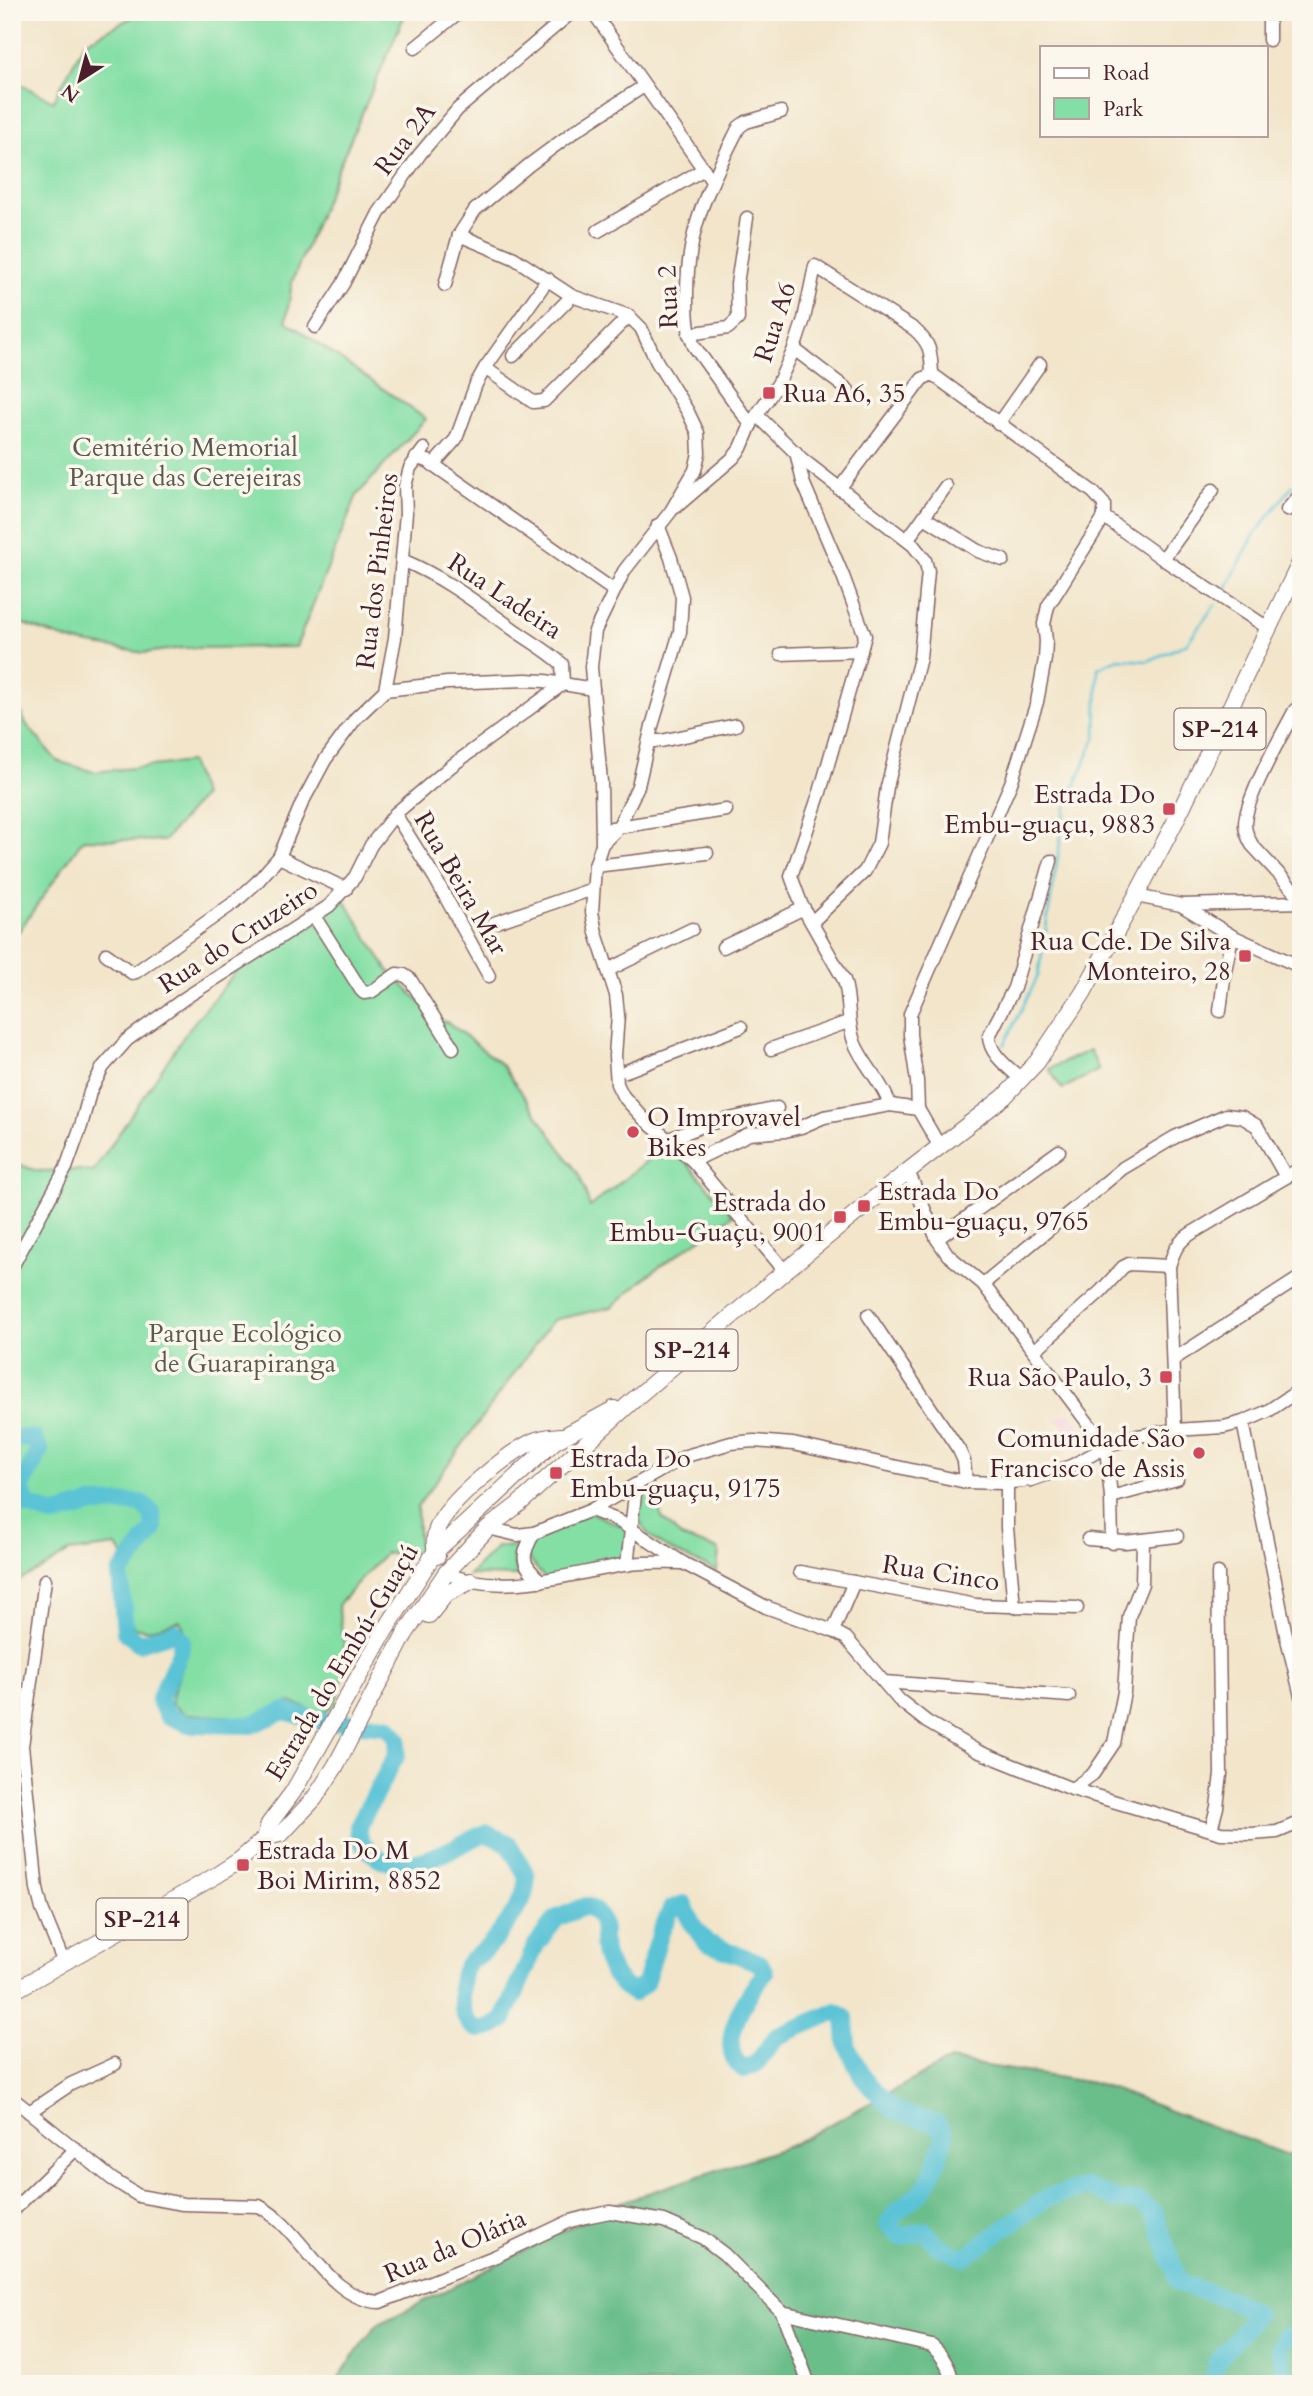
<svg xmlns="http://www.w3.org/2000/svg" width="1313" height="2396" font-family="Cardo,serif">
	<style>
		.built { fill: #f4cfdc }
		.green { fill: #84dfa5; stroke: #677f68; stroke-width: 2 }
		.forest { fill: #6bbe8a; stroke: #5a6e5a; stroke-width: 2 }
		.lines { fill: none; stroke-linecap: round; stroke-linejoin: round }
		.stream { stroke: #5ac3d6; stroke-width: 2.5 }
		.river { stroke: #5ac3d6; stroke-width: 18 }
		.minor-casing { stroke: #856463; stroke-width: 15 }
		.major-casing { stroke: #856463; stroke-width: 18 }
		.minor { stroke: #fff; stroke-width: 12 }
		.major { stroke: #fff; stroke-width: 16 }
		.poi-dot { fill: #d1495b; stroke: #fbf7ec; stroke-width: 2.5 }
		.labels { text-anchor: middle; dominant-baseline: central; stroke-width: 7; stroke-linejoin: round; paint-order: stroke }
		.shield { fill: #fbf7ec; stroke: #7f6065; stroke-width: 2 }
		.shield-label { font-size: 24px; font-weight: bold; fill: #4a1f2b }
		.street-label { font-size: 26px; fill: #4a1f2b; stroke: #fbf7ec }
		.poi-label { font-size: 26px; fill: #4a1f2b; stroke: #fbf7ec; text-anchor: start }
		.park-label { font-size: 26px; fill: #5b5950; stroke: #fbf7ec }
	</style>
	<rect width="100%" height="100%" fill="#fbf7ec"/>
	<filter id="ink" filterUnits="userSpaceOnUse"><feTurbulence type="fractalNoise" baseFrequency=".0143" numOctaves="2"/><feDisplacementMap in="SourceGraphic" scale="14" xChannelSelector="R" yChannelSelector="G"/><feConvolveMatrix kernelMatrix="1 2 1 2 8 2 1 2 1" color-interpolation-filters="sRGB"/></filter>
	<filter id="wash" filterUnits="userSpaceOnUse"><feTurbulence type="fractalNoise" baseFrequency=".00686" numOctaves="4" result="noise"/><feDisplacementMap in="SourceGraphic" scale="28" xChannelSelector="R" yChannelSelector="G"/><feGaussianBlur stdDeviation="1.57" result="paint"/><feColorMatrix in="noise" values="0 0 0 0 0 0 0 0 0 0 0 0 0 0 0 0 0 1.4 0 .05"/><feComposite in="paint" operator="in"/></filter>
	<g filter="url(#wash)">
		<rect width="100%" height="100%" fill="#f2e5ca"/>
		<!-- built -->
		<polygon class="built" points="1069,1412 1092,1439 1083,1446 1056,1419"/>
		<!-- green -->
		<g class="green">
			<polygon points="142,12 406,12 340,164 292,282 286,321 426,419 357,495 296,647 183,648 144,653 72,641 12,620 12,568 22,549 12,520 12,80 53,101 85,42"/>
			<polygon points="12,692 26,724 57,761 94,772 190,762 203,796 164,841 83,839 12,941"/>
			<path d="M342 896 387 969 437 1019 449 1023 502 1065 580 1176 590 1207 669 1143 733 1215 647 1276 612 1307 553 1320 417 1507 419 1554 385 1553 338 1605 347 1664 335 1704 322 1714 291 1702 251 1718 186 1714 171 1704C174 1670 201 1654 180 1621L147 1630 133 1627 126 1591 130 1563 116 1546 69 1552 46 1567 12 1584V1162L37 1171 78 1170 93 1172 188 1030 237 970Z"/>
			<polygon points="1090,1050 1099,1070 1062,1089 1049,1069"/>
			<path d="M651 1486 662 1518 681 1537 719 1550 717 1571C698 1562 673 1554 656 1541 636 1526 628 1502 651 1486Z"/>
			<polygon points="589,1512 629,1529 627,1564 545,1579 525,1554 536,1533"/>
			<path d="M518 1546C512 1559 513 1564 520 1576L469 1575 497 1547Z"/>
		</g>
		<!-- forest -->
		<polygon class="forest" points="950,2060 1099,2084 1301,2160 1301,2384 334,2384 375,2326 621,2202 790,2146"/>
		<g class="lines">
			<!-- stream -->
			<g class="stream">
				<polyline points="1225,591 1253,537 1293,485"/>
				<polyline points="1004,1045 1038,976 1066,807 1096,736 1098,668 1118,659 1148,661 1186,644 1215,605"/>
			</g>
			<!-- river -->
			<g class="river">
				<path d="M12 1438 34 1439 40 1450 21 1488 27 1505 54 1515 92 1504 141 1503 152 1513 154 1529 120 1574 125 1632 139 1643 175 1632 182 1640 180 1652 159 1700 167 1715 188 1724 251 1725 284 1711 322 1721 388 1726 398 1739 396 1756 358 1826C358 1836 361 1842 369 1850 401 1883 451 1848 485 1833L508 1843 527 1876C526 1882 526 1891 523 1897 518 1910 499 1935 489 1946 482 1953 470 1959 465 1968 458 1982 458 2026 480 2029 489 2030 497 2025 504 2019L536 1945 557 1918 586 1906C612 1918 598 1938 606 1959 611 1972 621 1985 633 1993L645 1983 661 1932 671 1909 684 1904 692 1924 707 1943 760 1963 765 1973C748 1993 712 2049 744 2069L756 2064 776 2037 835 2012 845 2018 847 2045 862 2077 896 2112 937 2123 945 2135C941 2150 931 2183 920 2193 908 2204 896 2208 888 2225L900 2237 925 2230 936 2245 963 2258 1047 2198 1086 2187 1120 2201H1139L1154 2213 1179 2283 1234 2301 1256 2314 1216 2364 1213 2384"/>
				<polyline points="1285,2384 1280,2347 1284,2337 1301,2334"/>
			</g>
		</g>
	</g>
	<g filter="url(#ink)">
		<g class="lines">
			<!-- minor casing -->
			<g class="minor-casing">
				<g id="minor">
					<polyline points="593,12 712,181"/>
					<polyline points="1269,40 1269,12"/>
					<polyline points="415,48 459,12"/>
					<polyline points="598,231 704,169"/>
					<polyline points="459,235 514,258 572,296 629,316 641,328 657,362 688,412 698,433 699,453 695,470 671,511 624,571 595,631 591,667 601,782 602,844 595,866 592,912 596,933 616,995 618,1015 615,1056 617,1084 623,1096 645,1120 693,1161 785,1271"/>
					<polyline points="445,285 459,235 475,210 529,165 575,131 644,86"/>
					<polyline points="315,327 343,284 379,213 420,154 458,109 572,12"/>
					<polyline points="689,334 728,328 738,319 737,284 747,218"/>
					<polyline points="794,349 848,390"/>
					<polyline points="513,356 572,296"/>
					<polyline points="485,368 533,402 544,401 629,316"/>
					<polyline points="757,415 803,460 913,545 925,560 928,571 920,658 887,787 879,843 865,871 812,922"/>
					<polyline points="998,424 1040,364"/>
					<path d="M751 425 694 346C687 329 687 312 687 294 687 226 710 185 739 127L746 122 781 112"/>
					<path d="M796 452 803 482 843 576 865 636 820 792 791 876 802 906 844 980C851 1001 846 1022 855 1044 864 1065 883 1083 890 1105"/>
					<polyline points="416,458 428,461 613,590"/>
					<polyline points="433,465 456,439 476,384 485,368 548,279"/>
					<polyline points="839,489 922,379 932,374 1093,492 1104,504 1104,517 1163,559 1268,628"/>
					<path d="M676 507 733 458 741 448 752 422 778 384 794 349 804 319 815 266 914 329C931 344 931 352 932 374"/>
					<polyline points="1287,510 1301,494"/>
					<polyline points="924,517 978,551 1003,560"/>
					<polyline points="907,540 946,486"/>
					<polyline points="1163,559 1213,490"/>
					<polyline points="781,654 861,651"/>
					<polyline points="385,690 447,683 526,680 545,681 593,689"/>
					<path d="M1295 710C1282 735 1245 799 1245 824 1245 832 1248 838 1252 845L1301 898"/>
					<polyline points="649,741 661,741 736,725"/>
					<polyline points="395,814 435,878 489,976"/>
					<polyline points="612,828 726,810"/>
					<polyline points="602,844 618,828 638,786 652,726 680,632 682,597 671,558 658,525"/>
					<polyline points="279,857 346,889"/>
					<polyline points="595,866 707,853"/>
					<polyline points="1136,896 1181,905 1232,936 1301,967"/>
					<polyline points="1181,905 1301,902"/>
					<polyline points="314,916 361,990 364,993 371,992 397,974 404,975 410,979 453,1048"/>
					<polyline points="494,923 593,889"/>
					<polyline points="723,947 804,908"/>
					<polyline points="106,954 132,973 136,972 235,902 257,882 279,857 302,803 325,760 356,718 385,690 395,638 406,513 405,486 410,468 424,449"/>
					<polyline points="608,970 692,929"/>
					<polyline points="1220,1011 1225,971 1232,936"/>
					<polyline points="771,1049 848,1022"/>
					<polyline points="626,1071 741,1027"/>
					<path d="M1021 1079C1009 1068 989 1054 989 1036L1014 988 1051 861"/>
					<polyline points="669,1139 708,1124 777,1108"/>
					<polyline points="940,1147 918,1109 917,1081 910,1035 910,1014 1011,783 1037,702 1045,659 1046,641 1044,624 1048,606 1104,517"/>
					<polyline points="693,1161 749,1134 785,1131 801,1127 824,1117 890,1105 918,1109"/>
					<polyline points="908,1171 937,1239 948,1255 983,1284 1106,1447 1111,1497 1112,1543"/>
					<polyline points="937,1239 1059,1151"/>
					<path d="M12 1267 66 1168 81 1126 90 1092 103 1067 127 1040 185 998 329 906 355 877 371 845 395 814 450 767 563 684 562 664C546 649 526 639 509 626 474 601 443 577 402 560"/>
					<polyline points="983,1284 1123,1168 1175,1137 1226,1115 1242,1117 1257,1126 1286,1177"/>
					<polyline points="868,1315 959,1450 964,1461 966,1482"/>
					<polyline points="1034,1351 1101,1291 1123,1267 1129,1264 1169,1266"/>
					<polyline points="1174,1359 1301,1277"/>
					<polyline points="1243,1422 1286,1635 1301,1696"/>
					<path d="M1175 1430 1169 1266C1174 1251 1177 1242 1192 1233L1301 1168"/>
					<polyline points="1007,1483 1007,1528 1014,1607"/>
					<polyline points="1111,1497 1177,1479"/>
					<polyline points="591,1510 617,1520 683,1563 766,1607 833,1631 846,1638 899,1700 927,1722 977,1751 1072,1789 1221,1833 1252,1834 1277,1832 1301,1822"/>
					<polyline points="488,1528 517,1535 534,1533 591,1510 686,1456 731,1443 754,1441 793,1444 966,1482 1002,1483 1031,1480 1071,1466 1106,1447 1132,1437 1175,1430 1224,1427 1243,1422 1268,1411 1301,1389"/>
					<path d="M534 1533C521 1556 520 1563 541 1581"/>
					<polyline points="1088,1539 1125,1542 1177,1536"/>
					<polyline points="627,1565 636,1486"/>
					<polyline points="800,1572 976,1605 1077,1608"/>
					<path d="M446 1573C502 1598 571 1573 629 1564 647 1562 665 1563 683 1563"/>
					<polyline points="45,1580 22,1746 37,1889 42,1909 64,1963"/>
					<polyline points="833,1631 854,1582"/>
					<polyline points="884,1682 1069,1696"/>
					<polyline points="1072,1789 1093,1774 1114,1743 1124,1692 1129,1616 1142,1584 1143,1540"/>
					<polyline points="1211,1830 1217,1807 1221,1774 1218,1573"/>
					<path d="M12 2098 112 2179 139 2196 183 2204 259 2206C302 2228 327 2300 380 2302L496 2256 568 2222 585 2217 610 2212 664 2221 703 2238 724 2254 782 2312 809 2384"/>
					<polyline points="29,2112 71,2084 115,2064"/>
					<polyline points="12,2211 76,2149"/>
					<path d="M782 2312 932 2346C942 2355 952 2369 952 2384"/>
				</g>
			</g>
			<!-- major casing -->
			<g class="major-casing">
				<g id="major">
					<path d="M437 1556C434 1547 434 1537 437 1529 447 1502 508 1453 534 1441 543 1437 551 1437 561 1436"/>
					<polyline points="429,1615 446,1594 471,1581"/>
					<polyline points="265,1838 269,1824 293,1792 384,1632 435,1552 555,1441 614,1409"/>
					<polyline points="12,1992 217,1875 240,1860 265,1838 282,1833 314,1799 335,1767 405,1634 446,1573 488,1528 519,1504 638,1396 785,1271 908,1171 1004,1097 1037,1062 1083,993 1136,896 1173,826 1301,561"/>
				</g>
			</g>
			<!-- minor -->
			<use href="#minor" class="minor"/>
			<!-- major -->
			<use href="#major" class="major"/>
		</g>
	</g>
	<!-- markers -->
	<g class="poi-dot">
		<rect x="762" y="386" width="14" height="14" rx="3.5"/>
		<rect x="1162" y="802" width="14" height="14" rx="3.5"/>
		<rect x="1238" y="949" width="14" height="14" rx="3.5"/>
		<circle cx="633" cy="1132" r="7"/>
		<rect x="857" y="1199" width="14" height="14" rx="3.5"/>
		<rect x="833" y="1210" width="14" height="14" rx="3.5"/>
		<rect x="1159" y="1370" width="14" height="14" rx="3.5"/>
		<circle cx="1199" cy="1453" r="7"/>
		<rect x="549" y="1466" width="14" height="14" rx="3.5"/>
		<rect x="236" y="1858" width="14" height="14" rx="3.5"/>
	</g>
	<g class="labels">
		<!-- shield labels -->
		<g class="shield">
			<rect x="1174.5" y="708.5" width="91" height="41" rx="5"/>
			<rect x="646.5" y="1329.5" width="91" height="41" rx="5"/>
			<rect x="96.5" y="1898.5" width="91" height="41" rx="5"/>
		</g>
		<g class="shield-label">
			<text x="1220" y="729">SP-214</text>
			<text x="692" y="1350">SP-214</text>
			<text x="142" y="1919">SP-214</text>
		</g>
		<!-- street labels -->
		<g class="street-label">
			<text transform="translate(405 139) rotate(-53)">Rua 2A</text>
			<text transform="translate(668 297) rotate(-92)">Rua 2</text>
			<text transform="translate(775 322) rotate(-72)">Rua A6</text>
			<text transform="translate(377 571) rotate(-83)">Rua dos Pinheiros</text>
			<text transform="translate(505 596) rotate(34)">Rua Ladeira</text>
			<text transform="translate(461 883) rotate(60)">Rua Beira Mar</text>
			<text transform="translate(238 937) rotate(-33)">Rua do Cruzeiro</text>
			<text transform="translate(941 1573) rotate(9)">Rua Cinco</text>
			<text transform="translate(342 1662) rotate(-59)">Estrada do Embú-Guaçú</text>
			<text transform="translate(455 2246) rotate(-23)">Rua da Olária</text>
		</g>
		<!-- poi labels -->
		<g class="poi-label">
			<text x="783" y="393">Rua A6, 35</text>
			<text x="1155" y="794" text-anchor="end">Estrada Do<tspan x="1155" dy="30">Embu-guaçu, 9883</tspan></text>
			<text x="1231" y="941" text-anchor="end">Rua Cde. De Silva<tspan x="1231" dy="30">Monteiro, 28</tspan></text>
			<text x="647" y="1117">O Improvavel<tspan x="647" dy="30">Bikes</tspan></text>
			<text x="878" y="1191">Estrada Do<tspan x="878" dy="30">Embu-guaçu, 9765</tspan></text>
			<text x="826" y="1202" text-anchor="end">Estrada do<tspan x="826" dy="30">Embu-Guaçu, 9001</tspan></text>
			<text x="1152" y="1377" text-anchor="end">Rua São Paulo, 3</text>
			<text x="1185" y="1438" text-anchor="end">Comunidade São<tspan x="1185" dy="30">Francisco de Assis</tspan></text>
			<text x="570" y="1458">Estrada Do<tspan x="570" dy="30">Embu-guaçu, 9175</tspan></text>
			<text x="257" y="1850">Estrada Do M<tspan x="257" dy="30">Boi Mirim, 8852</tspan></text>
		</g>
		<!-- park labels -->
		<g class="park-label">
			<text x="185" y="447">Cemitério Memorial<tspan x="185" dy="30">Parque das Cerejeiras</tspan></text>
			<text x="245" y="1333">Parque Ecológico<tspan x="245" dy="30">de Guarapiranga</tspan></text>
		</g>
	</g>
	<!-- margin -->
	<rect width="1313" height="2396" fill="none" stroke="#fbf7ec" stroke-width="42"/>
	<!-- legend -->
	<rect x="1040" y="46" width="228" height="91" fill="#fbf7ec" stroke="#b4a19f" stroke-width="2"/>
	<rect x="1054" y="68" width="35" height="10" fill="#ffffff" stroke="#b4a19f" stroke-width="2"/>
	<text x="1103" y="80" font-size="21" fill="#4a1f2b">Road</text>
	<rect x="1054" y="98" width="35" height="21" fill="#84dfa5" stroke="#b4a19f" stroke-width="2"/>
	<text x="1103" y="116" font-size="21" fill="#4a1f2b">Park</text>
	<!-- north arrow -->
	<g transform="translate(80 80) rotate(216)" stroke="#fbf7ec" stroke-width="5" paint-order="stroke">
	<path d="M0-5L12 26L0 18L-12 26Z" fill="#4a1f2b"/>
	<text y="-10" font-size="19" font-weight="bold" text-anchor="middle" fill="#4a1f2b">N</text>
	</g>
</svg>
